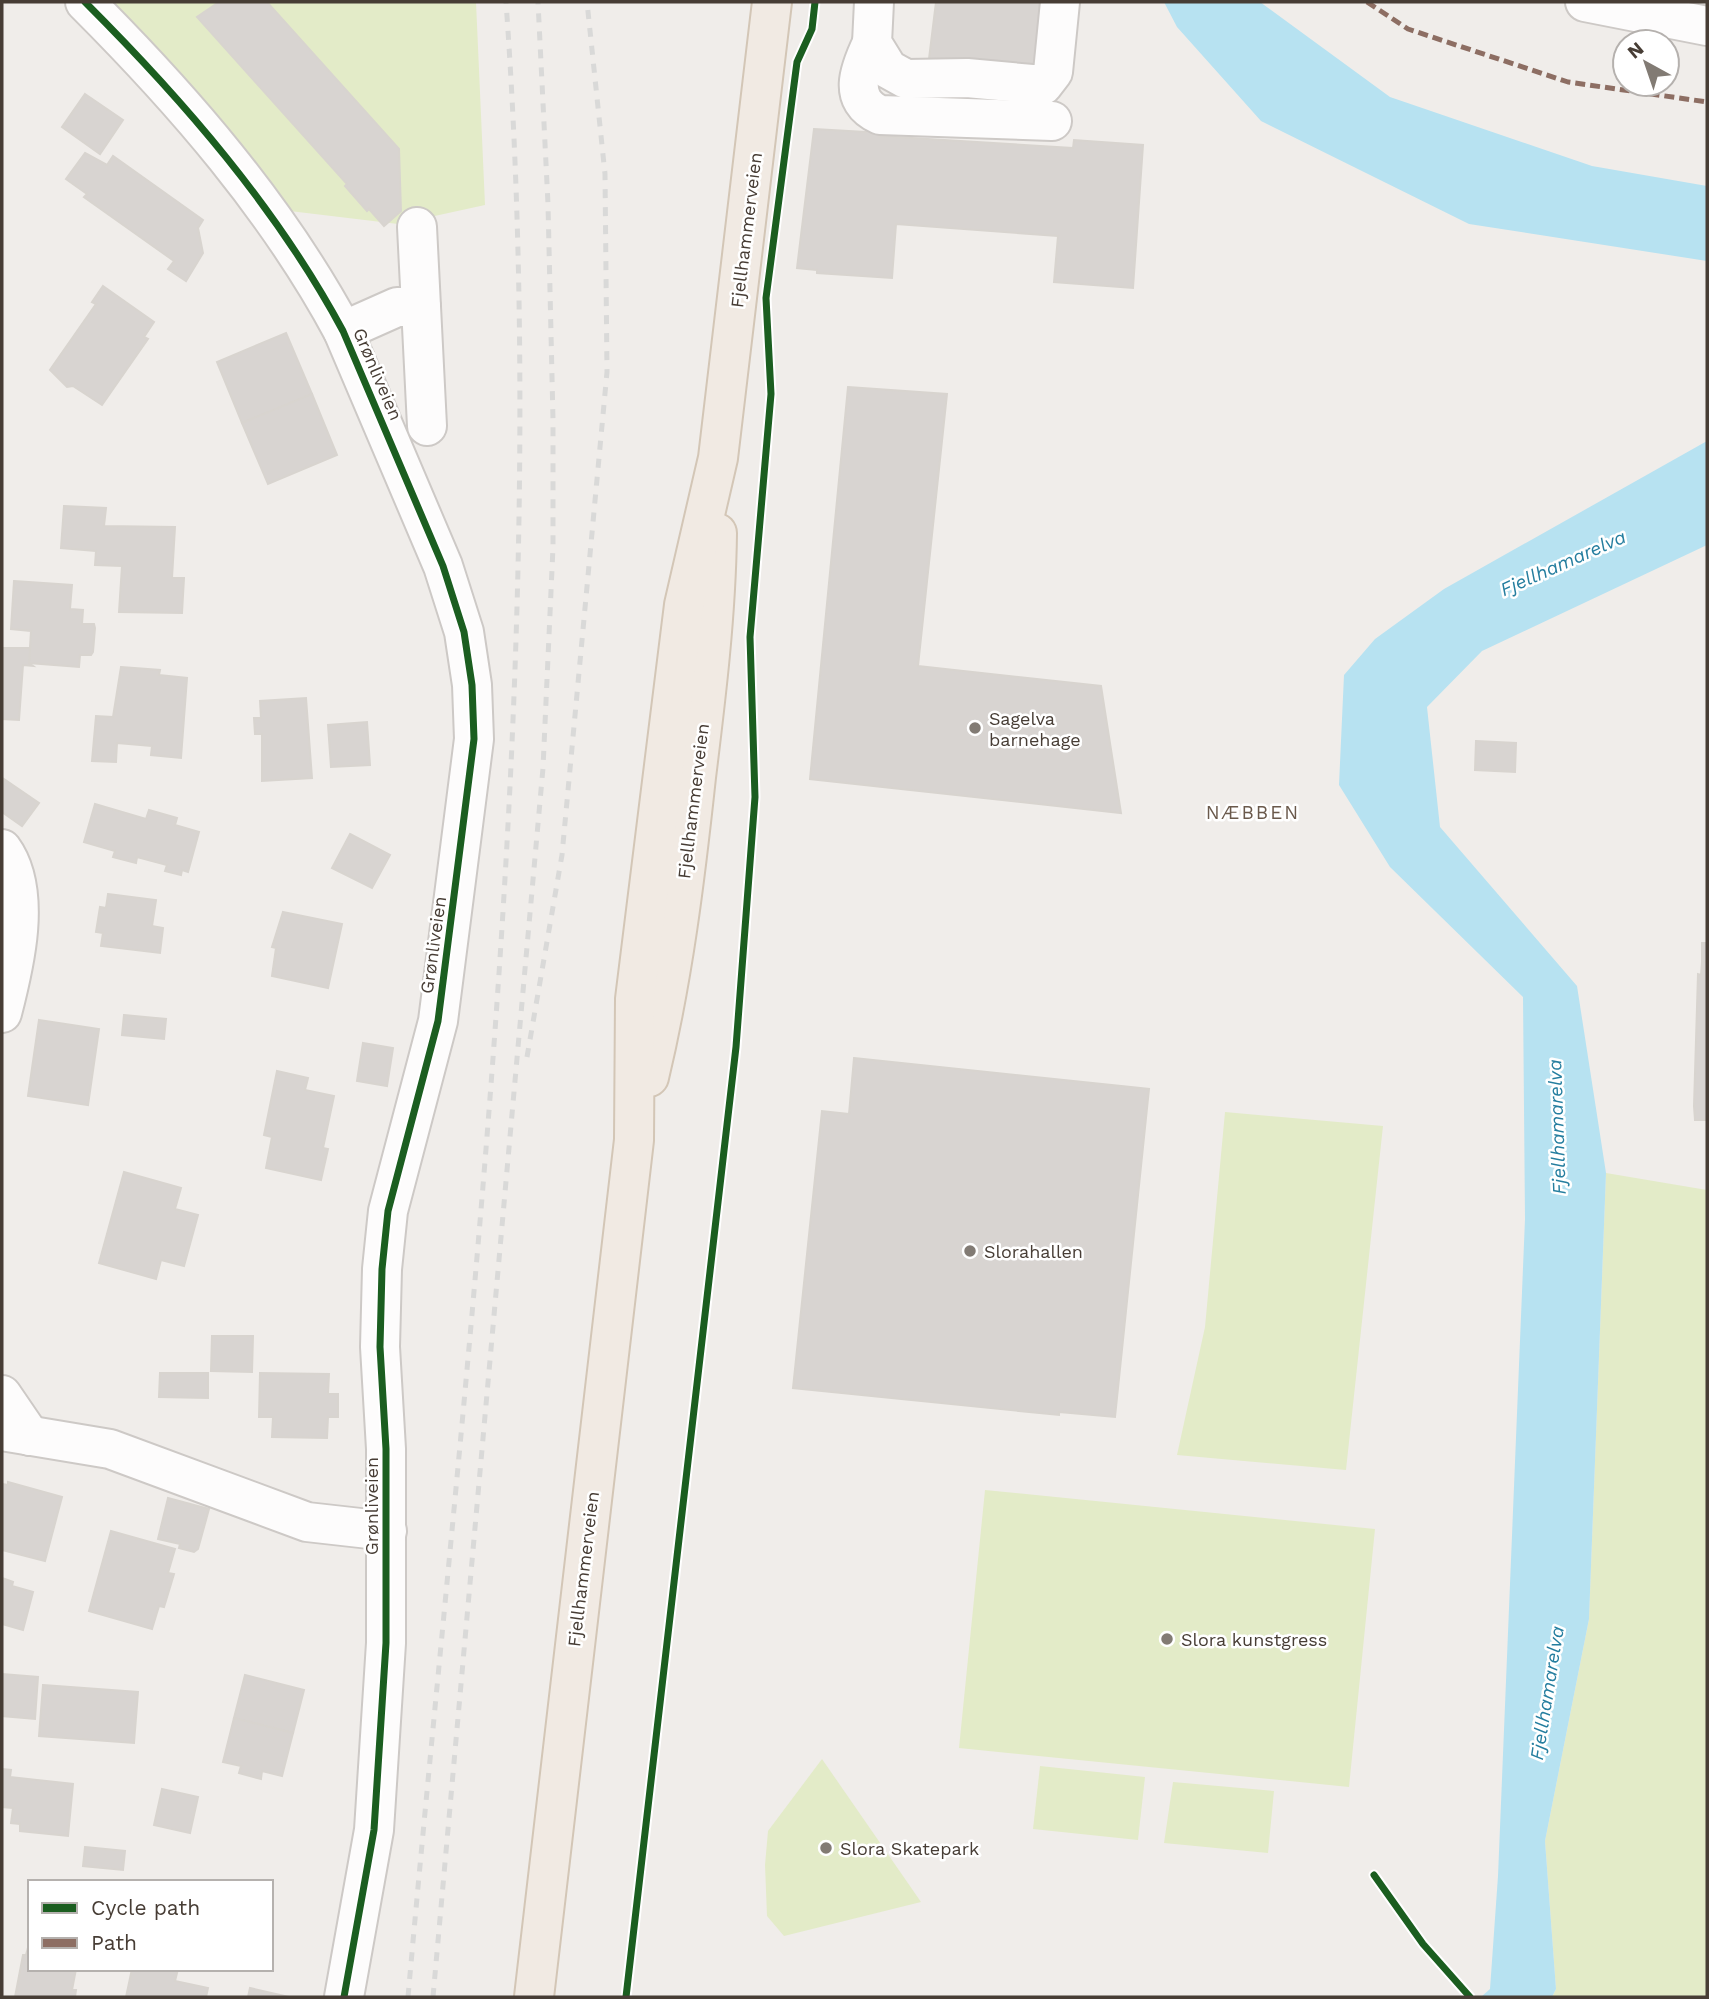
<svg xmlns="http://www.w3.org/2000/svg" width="1709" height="1999" font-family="'Work Sans',sans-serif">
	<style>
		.green { fill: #e3ebc8 }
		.water { fill: #b7e2f1 }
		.building { fill: #d8d4d1; stroke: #d8d4cf; stroke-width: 2 }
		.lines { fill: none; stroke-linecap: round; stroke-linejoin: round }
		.minor-casing { stroke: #cdc9c6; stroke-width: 42 }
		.major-casing { stroke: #d3c6b6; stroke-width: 42 }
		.minor { stroke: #fdfcfc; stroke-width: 38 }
		.major { stroke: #f1eae3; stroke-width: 38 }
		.rail { stroke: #d9d9d8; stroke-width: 5; stroke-dasharray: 9 9; stroke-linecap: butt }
		.quiet { stroke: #8d6e63; stroke-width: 5; stroke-dasharray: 10 5; stroke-linecap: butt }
		.cycleway-casing { stroke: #fff; stroke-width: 11 }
		.cycleway { stroke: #1b5e20; stroke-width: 7 }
		.poi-dot { fill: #827b74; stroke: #fff; stroke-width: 2.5 }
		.labels { text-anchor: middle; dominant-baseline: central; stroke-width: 5; stroke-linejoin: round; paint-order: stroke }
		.street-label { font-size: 18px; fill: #473d35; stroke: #fff }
		.poi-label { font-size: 18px; fill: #473d35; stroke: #fff; text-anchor: start }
		.water-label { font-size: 19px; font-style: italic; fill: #257e9f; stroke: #fff }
		.neighbourhood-label { font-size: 19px; letter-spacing: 2px; fill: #6a594b; stroke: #fff }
	</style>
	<rect width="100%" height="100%" fill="#f0edea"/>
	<!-- green -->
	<g class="green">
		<polygon points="101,2 476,2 485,205 398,224 273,209"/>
		<polygon points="1225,1112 1383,1126 1346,1470 1177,1455 1205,1327"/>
		<polygon points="1606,1173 1707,1190 1707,1997 1552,1997 1556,1989 1545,1841 1589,1619"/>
		<polygon points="985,1490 1375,1529 1349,1787 959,1748"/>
		<polygon points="822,1759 921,1902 784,1936 767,1916 765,1865 768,1831"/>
		<polygon points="1040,1766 1145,1777 1138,1840 1033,1829"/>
		<polygon points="1173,1782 1274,1791 1268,1853 1164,1843"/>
	</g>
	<!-- water -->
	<g class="water">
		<polygon points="1164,2 1260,2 1390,97 1592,166 1707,186 1707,261 1469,224 1261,121 1177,27"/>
		<polygon points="1707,441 1707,545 1482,651 1427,707 1440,827 1577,986 1606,1173 1589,1619 1545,1841 1556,1989 1552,1997 1481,1997 1490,1989 1498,1876 1525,1219 1523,997 1390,867 1339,785 1344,675 1375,639 1444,589"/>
	</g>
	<!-- building -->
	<g class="building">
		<polygon points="219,2 267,2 399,149 401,211 384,226 369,209 367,211 345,186 347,184 197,17"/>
		<polygon points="936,2 1051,2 1041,81 928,67"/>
		<polygon points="85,94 123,120 100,154 62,127"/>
		<polygon points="814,129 866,132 866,130 880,131 879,136 1073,148 1074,140 1143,145 1133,288 1054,282 1058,236 896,224 892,278 817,273 817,270 797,268"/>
		<polygon points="85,153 107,165 113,156 203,220 198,228 203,253 186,281 168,269 174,261 84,197 87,194 66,179"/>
		<polygon points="103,286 154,322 144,337 148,339 102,405 73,386 67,387 50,370 96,304 92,302"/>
		<polygon points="286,333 312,394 242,423 217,362"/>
		<polygon points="848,387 947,394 918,666 1101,686 1121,813 810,779"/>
		<polygon points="312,394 337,455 268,484 242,423"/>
		<polygon points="64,506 106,508 104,526 175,527 172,578 184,578 182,613 119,612 122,566 95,565 96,551 61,548"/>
		<polygon points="14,581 72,585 70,609 83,610 82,624 94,624 95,628 93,652 91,655 80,655 79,667 29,663 31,631 11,629"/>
		<polygon points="2,648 30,648 29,663 33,666 23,665 19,720 2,719"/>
		<polygon points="121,667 160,670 159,675 187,678 181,758 151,755 152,746 117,743 116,762 92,761 96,716 113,717"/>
		<polygon points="306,698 312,778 262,781 262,734 255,734 254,718 261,718 260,701"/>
		<polygon points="367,722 370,765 331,767 328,725"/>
		<polygon points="1476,741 1516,743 1515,772 1475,770"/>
		<polygon points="4,779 39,803 22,826 2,812"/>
		<polygon points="95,804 146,819 149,810 177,818 175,825 199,832 188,872 182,870 181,875 165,871 167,865 137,857 136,863 113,857 115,851 84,842"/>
		<polygon points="350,834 390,855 372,888 332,868"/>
		<polygon points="108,894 156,900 152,926 163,928 160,953 101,946 103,933 96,932 100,907 106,908"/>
		<polygon points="283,912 342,924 328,988 272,976 276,948 272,947"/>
		<rect x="1702" y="943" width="5" height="19"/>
		<polygon points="1702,962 1707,962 1707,1120 1695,1120 1694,1106 1698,974 1701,975"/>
		<polygon points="124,1015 166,1019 164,1039 122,1035"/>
		<polygon points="39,1020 99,1029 88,1105 28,1096"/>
		<polygon points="363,1043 393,1048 387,1086 357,1081"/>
		<polygon points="854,1058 1149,1089 1115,1417 1059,1412 1059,1415 793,1388 822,1111 849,1114"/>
		<polygon points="277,1071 308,1078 305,1090 334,1096 323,1148 328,1149 321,1180 266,1168 272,1137 264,1135"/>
		<polygon points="124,1172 181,1188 175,1209 198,1215 184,1266 161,1260 156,1279 99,1263"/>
		<polygon points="212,1336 253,1336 252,1372 211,1371"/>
		<polygon points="160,1373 208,1373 208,1398 159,1397"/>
		<polygon points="260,1373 329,1374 328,1394 338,1394 338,1417 328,1417 327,1438 272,1437 273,1417 259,1417"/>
		<polygon points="8,1482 62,1497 45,1561 2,1550 2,1484 8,1485"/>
		<polygon points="168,1498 209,1509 198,1549 194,1552 179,1548 180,1544 158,1539"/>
		<polygon points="111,1531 175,1549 168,1573 174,1574 164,1607 159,1606 152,1629 89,1611"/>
		<polygon points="2,1578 13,1582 12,1586 33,1592 23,1630 2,1624"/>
		<polygon points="2,1674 38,1677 35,1719 2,1716"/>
		<polygon points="245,1675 304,1690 293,1733 234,1718"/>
		<polygon points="43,1685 138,1692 134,1743 39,1736"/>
		<polygon points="234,1718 293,1733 282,1776 262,1771 261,1779 239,1773 241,1766 223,1762"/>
		<polygon points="2,1769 11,1770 10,1777 73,1784 68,1836 20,1831 20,1824 11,1823 13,1808 2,1807"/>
		<polygon points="162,1789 198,1797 190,1833 154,1825"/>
		<polygon points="85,1847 125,1851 123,1870 83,1866"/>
		<polygon points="30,1940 30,1969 76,1969 72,1990 76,1990 75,1997 15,1997 23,1955 26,1955"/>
		<polygon points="132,1969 178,1969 175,1981 208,1988 206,1997 126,1997"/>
		<polygon points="250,1988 289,1997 248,1997"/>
	</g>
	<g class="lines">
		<!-- minor casing -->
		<g class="minor-casing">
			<g id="minor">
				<path d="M85 2C183 100 277 208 343 331L443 566 464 632 472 685 474 739 438 1021 388 1211 382 1269 380 1347 386 1449V1643L374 1830 344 1997"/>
				<polyline points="874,2 872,43 888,69 906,79 967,78 1043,85 1053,72 1060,2"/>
				<polyline points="1585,2 1707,26"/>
				<path d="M872 43C859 70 847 100 880 115L1052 121"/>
				<polyline points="417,227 427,426"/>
				<polyline points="343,331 397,307 421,307"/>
				<path d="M2 849C33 891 14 967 2 1013"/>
				<polyline points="2,1395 30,1436"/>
				<polyline points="2,1431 110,1449 307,1522 387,1531"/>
			</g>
		</g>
		<!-- major casing -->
		<g class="major-casing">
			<g id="major">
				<path d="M649 1077C673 977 685 879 696 777 706 696 716 615 717 533"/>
				<polyline points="534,1997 634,1140 635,999 684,605 718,458 772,2"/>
			</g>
		</g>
		<!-- minor -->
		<use href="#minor" class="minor"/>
		<!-- major -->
		<use href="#major" class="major"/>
		<!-- rail -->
		<g class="rail">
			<polyline points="527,1057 562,855 607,372 605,174 587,2"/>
			<path d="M408 1997C467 1334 554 668 506 2"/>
			<polyline points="433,1997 543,768 553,547 553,420 548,204 538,2"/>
		</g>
		<!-- quiet -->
		<polyline class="quiet" points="1367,2 1408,29 1568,82 1707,102"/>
		<!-- cycleway casing -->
		<g class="cycleway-casing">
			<g id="cycleway">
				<path d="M85 2C183 100 277 208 343 331L443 566 464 632 472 685 474 739 438 1021 388 1211 382 1269 380 1347 386 1449V1643L374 1830 344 1997"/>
				<polyline points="1374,1875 1423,1944 1470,1997"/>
				<polyline points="626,1997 736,1047 755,797 750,637 771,394 766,298 797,62 812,29 815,2"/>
			</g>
		</g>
		<!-- cycleway -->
		<use href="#cycleway" class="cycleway"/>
	</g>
	<!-- markers -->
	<g class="poi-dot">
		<circle cx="975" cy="728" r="7"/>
		<circle cx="970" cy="1251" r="7"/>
		<circle cx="1167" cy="1639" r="7"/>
		<circle cx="826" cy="1848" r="7"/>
	</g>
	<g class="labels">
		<!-- street labels -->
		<g class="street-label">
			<text transform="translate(746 230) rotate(-83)">Fjellhammerveien</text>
			<text transform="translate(378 374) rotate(67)">Grønliveien</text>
			<text transform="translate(693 801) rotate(-83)">Fjellhammerveien</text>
			<text transform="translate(433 945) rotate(-82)">Grønliveien</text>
			<text transform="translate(371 1506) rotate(-90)">Grønliveien</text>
			<text transform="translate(583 1569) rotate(-83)">Fjellhammerveien</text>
		</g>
		<!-- poi labels -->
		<g class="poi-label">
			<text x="989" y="718">Sagelva<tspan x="989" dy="21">barnehage</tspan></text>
			<text x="984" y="1251">Slorahallen</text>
			<text x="1181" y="1639">Slora kunstgress</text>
			<text x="840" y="1848">Slora Skatepark</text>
		</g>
		<!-- water labels -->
		<g class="water-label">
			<text transform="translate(1563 563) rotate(-24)">Fjellhamarelva</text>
			<text transform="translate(1557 1127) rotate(-92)">Fjellhamarelva</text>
			<text transform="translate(1547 1693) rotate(-81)">Fjellhamarelva</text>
		</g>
		<!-- neighbourhood labels -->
		<g class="neighbourhood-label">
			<text x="1253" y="812">NÆBBEN</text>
		</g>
	</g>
	<!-- border -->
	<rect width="1709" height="1999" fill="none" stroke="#473d35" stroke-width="7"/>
	<!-- legend -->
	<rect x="28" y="1880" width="245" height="91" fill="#ffffff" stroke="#b5b1ae" stroke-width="2"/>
	<rect x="42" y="1903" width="35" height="10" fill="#1b5e20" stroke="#b5b1ae" stroke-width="2"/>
	<text x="91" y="1915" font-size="21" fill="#473d35">Cycle path</text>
	<rect x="42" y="1938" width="35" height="10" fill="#8d6e63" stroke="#b5b1ae" stroke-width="2"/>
	<text x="91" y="1950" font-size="21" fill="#473d35">Path</text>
	<!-- north arrow -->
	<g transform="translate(1646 63) rotate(320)"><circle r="33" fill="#ffffff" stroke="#b5b1ae" stroke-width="2"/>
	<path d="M0-5L12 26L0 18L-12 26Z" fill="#827b74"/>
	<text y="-10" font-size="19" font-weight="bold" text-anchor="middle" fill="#473d35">N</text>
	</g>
</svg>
